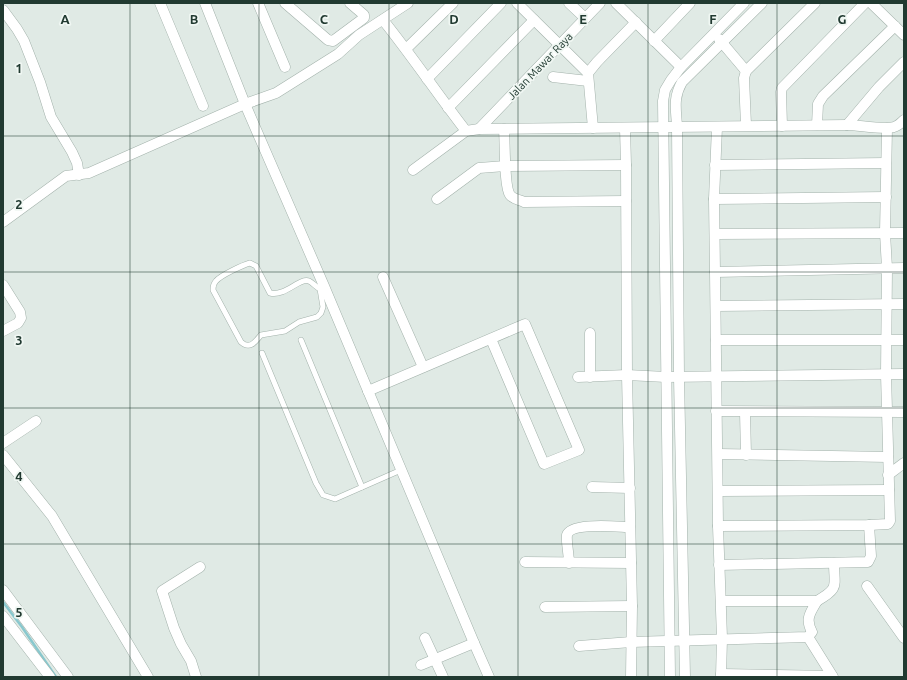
<svg xmlns="http://www.w3.org/2000/svg" width="907" height="680" font-family="Ubuntu,sans-serif">
	<style>
		.lines { fill: none; stroke-linecap: round; stroke-linejoin: round }
		.stream { stroke: #89c8ce; stroke-width: 2.5 }
		.service-casing { stroke: #a3b2ab; stroke-width: 6 }
		.minor-casing { stroke: #a3b2ab; stroke-width: 11 }
		.service { stroke: #fff; stroke-width: 5 }
		.minor { stroke: #fff; stroke-width: 10 }
		.grid { fill: none; stroke: #213a31; stroke-width: 1; stroke-opacity: 0.55 }
		.labels { text-anchor: middle; dominant-baseline: central; stroke-width: 3.5; stroke-linejoin: round; paint-order: stroke }
		.street-label { font-size: 11px; fill: #213a31; stroke: #f0f7f3 }
		.grid-label { font-size: 13px; text-anchor: middle; font-weight: bold; fill: #213a31; stroke: #f0f7f3; stroke-width: 3.5; stroke-linejoin: round; paint-order: stroke }
	</style>
	<rect width="100%" height="100%" fill="#e0eae5"/>
	<g class="lines">
		<!-- stream -->
		<polyline class="stream" points="3,602 22,627 56,677"/>
		<!-- service casing -->
		<g class="service-casing">
			<g id="service">
				<path d="M250 263 256 266 270 293C285 297 300 277 309 281 313 283 316 287 320 289L323 307 321 313 317 317 299 322 285 331 261 335C255 342 250 350 241 342L213 290C213 286 214 283 216 281 221 275 243 265 250 263Z"/>
				<polyline points="301,340 362,487"/>
				<polyline points="262,353 316,483 323,495 335,499 401,470"/>
			</g>
		</g>
		<!-- minor casing -->
		<g class="minor-casing">
			<g id="minor">
				<polyline points="160,3 203,106"/>
				<polyline points="205,3 245,104 324,286 474,643 489,677"/>
				<polyline points="258,3 285,67"/>
				<polyline points="285,3 328,40 333,41 364,18 364,15 350,3"/>
				<polyline points="517,3 588,73"/>
				<polyline points="569,3 585,18"/>
				<polyline points="616,3 681,67"/>
				<polyline points="871,3 904,35"/>
				<polyline points="3,10 17,29 24,41 40,82 51,117 72,152 77,163 79,175"/>
				<path d="M383 20C412 56 438 95 466 131"/>
				<polyline points="719,39 746,71"/>
				<polyline points="654,41 690,3"/>
				<polyline points="406,49 453,3"/>
				<polyline points="553,77 588,81"/>
				<polyline points="427,79 501,3"/>
				<polyline points="448,108 534,20"/>
				<polyline points="746,125 744,78 746,71 815,3"/>
				<polyline points="817,125 818,104 823,96 895,26"/>
				<polyline points="847,125 879,87 904,62"/>
				<polyline points="782,126 781,92 782,88 865,3"/>
				<polyline points="717,127 714,199 715,272 718,526 722,638 721,677"/>
				<polyline points="593,128 588,73 597,62 636,22"/>
				<polyline points="625,128 626,165 627,375 632,606 631,677"/>
				<polyline points="479,129 600,3"/>
				<path d="M504 129C505 141 504 187 510 195 513 199 520 200 524 202L626 201"/>
				<polyline points="715,165 886,163"/>
				<path d="M413 170 466 131 479 129 847 125C858 125 884 130 894 127 898 126 901 123 904 120"/>
				<polyline points="437,199 479,168 505,166 626,165"/>
				<polyline points="714,199 886,197"/>
				<polyline points="3,222 66,176 89,173 245,104 276,93 338,54 359,35 408,3"/>
				<polyline points="715,234 904,233"/>
				<polyline points="715,272 904,268"/>
				<polyline points="383,277 423,367"/>
				<polyline points="3,285 20,312 21,318 18,323 3,331"/>
				<polyline points="716,306 904,304"/>
				<polyline points="716,340 904,340"/>
				<polyline points="578,377 627,375 666,377 904,374"/>
				<polyline points="590,377 590,333"/>
				<polyline points="368,391 525,324 579,450 544,464 491,339"/>
				<polyline points="716,411 904,412"/>
				<polyline points="745,412 746,455"/>
				<polyline points="3,443 36,421"/>
				<polyline points="718,454 888,457"/>
				<polyline points="3,455 52,516 148,677"/>
				<polyline points="888,475 904,463"/>
				<polyline points="592,487 630,488"/>
				<polyline points="719,491 889,490"/>
				<polyline points="718,526 869,525 888,524 890,521 886,374 887,268 885,233 887,128"/>
				<polyline points="525,562 631,563"/>
				<path d="M569 563C569 555 566 541 567 535 571 522 619 527 630 527"/>
				<polyline points="719,565 868,562 871,556 869,525"/>
				<polyline points="867,586 904,638"/>
				<polyline points="3,590 68,677"/>
				<path d="M721 601H817C840 588 834 586 834 563"/>
				<polyline points="545,607 632,606"/>
				<polyline points="3,616 50,677"/>
				<polyline points="808,637 833,677"/>
				<polyline points="425,638 443,677"/>
				<path d="M579 646 631 642 808 637 812 632C805 619 810 613 817 601"/>
				<polyline points="421,665 474,643"/>
				<polyline points="721,674 832,676"/>
				<polyline points="196,677 191,661 181,644 174,628 162,591 200,567"/>
				<polyline points="670,677 663,101 665,90 671,80 681,67 744,3"/>
				<path d="M685 677 679 377 677 126C676 109 673 98 682 82L762 3"/>
			</g>
		</g>
		<!-- service -->
		<use href="#service" class="service"/>
		<!-- minor -->
		<use href="#minor" class="minor"/>
	</g>
	<!-- grid -->
	<path class="grid" d="M130 3V677M259 3V677M389 3V677M518 3V677M648 3V677M777 3V677M3 136H904M3 272H904M3 408H904M3 544H904"/>
	<g class="labels">
		<!-- street labels -->
		<g class="street-label">
			<text transform="translate(540 66) rotate(-46)">Jalan Mawar Raya</text>
		</g>
	</g>
	<g class="grid-label">
		<text x="65" y="24">A</text>
		<text x="194" y="24">B</text>
		<text x="324" y="24">C</text>
		<text x="454" y="24">D</text>
		<text x="583" y="24">E</text>
		<text x="713" y="24">F</text>
		<text x="842" y="24">G</text>
		<text x="19" y="73">1</text>
		<text x="19" y="209">2</text>
		<text x="19" y="345">3</text>
		<text x="19" y="481">4</text>
		<text x="19" y="617">5</text>
	</g>
	<!-- border -->
	<rect width="907" height="680" fill="none" stroke="#213a31" stroke-width="8"/>
</svg>
